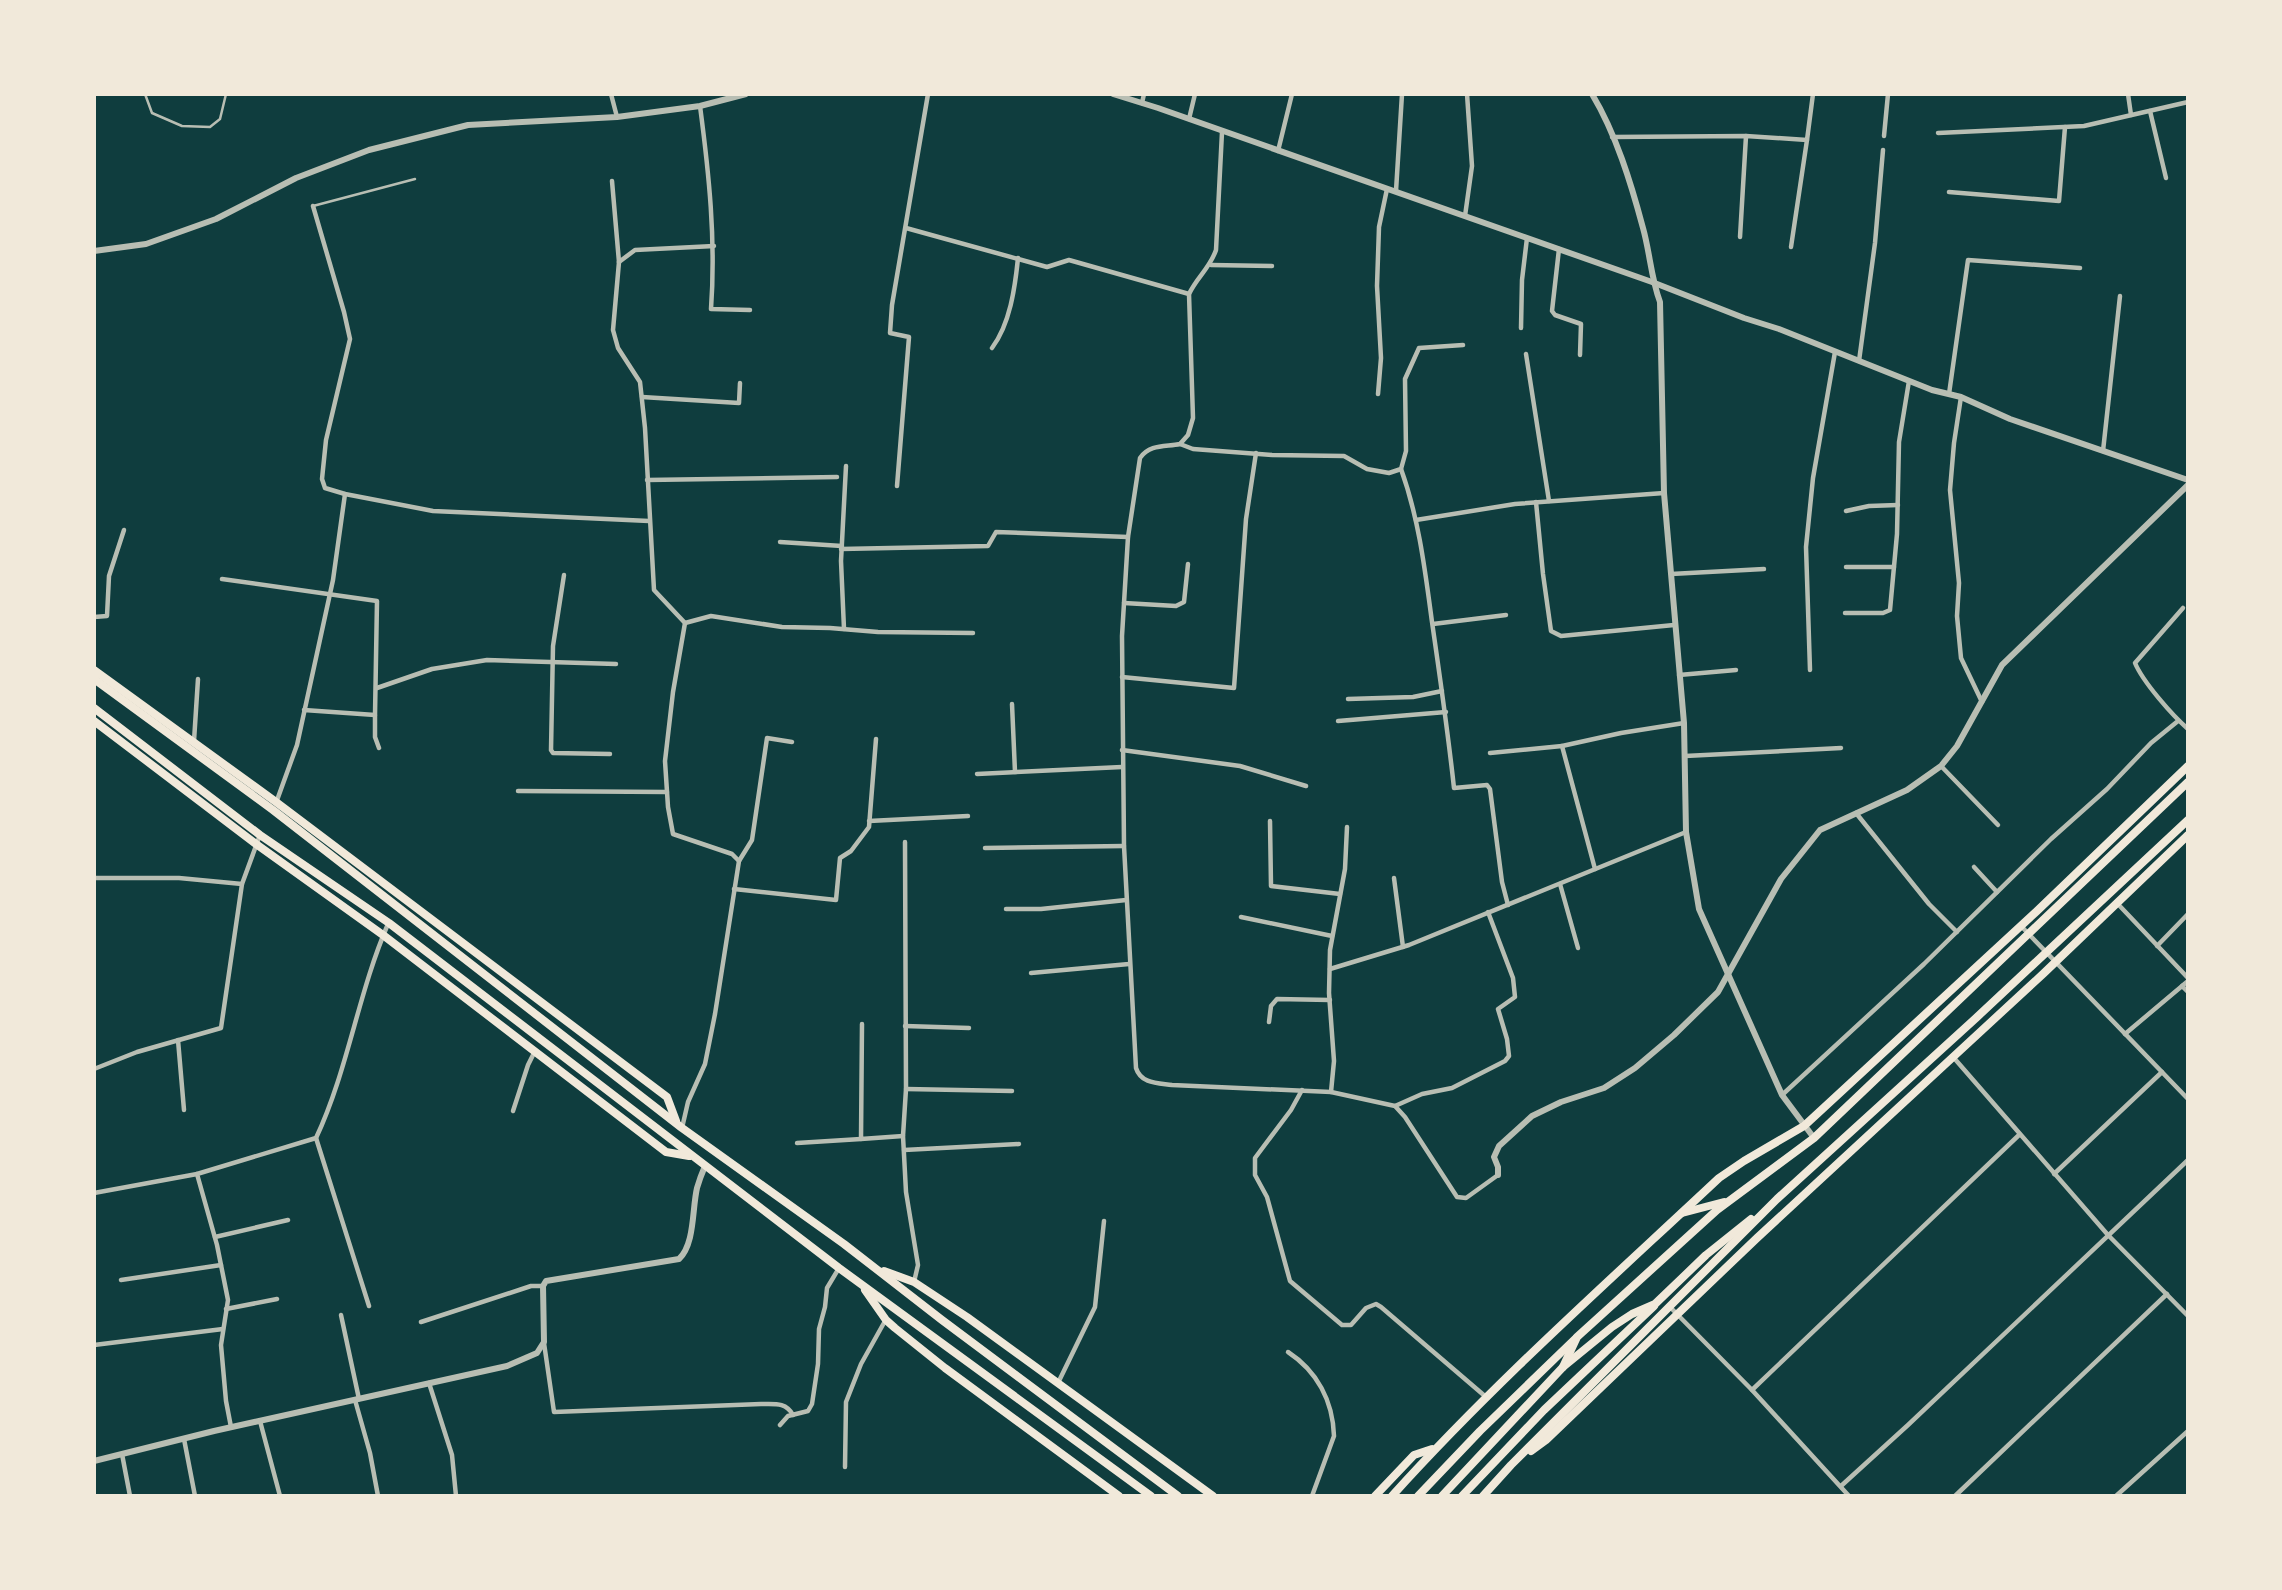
<svg xmlns="http://www.w3.org/2000/svg" width="2282" height="1590" font-family="Rubik,sans-serif">
	<style>
		.lines { fill: none; stroke-linecap: round; stroke-linejoin: round }
		.service { stroke: #b8beb3; stroke-width: 2.5 }
		.minor { stroke: #b8beb3; stroke-width: 4.5 }
		.tertiary { stroke: #b8beb3; stroke-width: 6 }
		.primary { stroke: #f1e9da; stroke-width: 8 }
		.trunk { stroke: #f1e9da; stroke-width: 8 }
	</style>
	<rect width="100%" height="100%" fill="#0f3d3e"/>
	<g class="lines">
		<!-- service -->
		<g class="service">
			<polyline points="145,94 152,113 182,126 210,127 220,119 226,94"/>
			<polyline points="313,206 415,179"/>
		</g>
		<!-- minor -->
		<g class="minor">
			<polyline points="611,94 617,117"/>
			<polyline points="2128,94 2131,115"/>
			<polyline points="1142,103 1144,94"/>
			<path d="M700 106C709 174 716 240 711 309L750 310"/>
			<polyline points="2150,111 2166,178"/>
			<polyline points="1189,119 1195,94"/>
			<path d="M1222 132 1216 250C1210 268 1197 277 1189 294L1193 418 1188 435 1180 444C1165 447 1150 444 1140 458L1128 537 1122 636 1124 846 1136 1068C1141 1084 1158 1083 1172 1085L1331 1092 1395 1106 1405 1117 1457 1197 1466 1198 1498 1175"/>
			<polyline points="1938,133 2084,126 2188,102"/>
			<polyline points="1884,136 1888,94"/>
			<polyline points="1612,137 1746,136 1807,140 1813,94"/>
			<polyline points="1278,151 1292,94"/>
			<polyline points="612,181 619,262 613,330 618,348 640,382 645,428 654,590 685,623 673,692 665,761 668,807 673,834 732,854 739,861 715,1014 705,1064 688,1102 682,1128"/>
			<polyline points="1396,191 1402,94"/>
			<polyline points="1949,192 2059,201 2065,127"/>
			<polyline points="313,206 344,312 350,339 326,440 322,479 325,488 345,494 433,511 649,521"/>
			<polyline points="1465,216 1472,166 1467,94"/>
			<polyline points="906,228 1047,267 1069,260 1189,294"/>
			<polyline points="1740,237 1746,136"/>
			<polyline points="1791,247 1807,140"/>
			<polyline points="1559,249 1552,311 1555,315 1581,324 1580,355"/>
			<polyline points="619,262 635,250 714,246"/>
			<polyline points="1211,265 1272,266"/>
			<polyline points="1521,328 1522,280 1527,238"/>
			<path d="M992 348C1010 324 1015 288 1018 258"/>
			<polyline points="1526,354 1549,501"/>
			<polyline points="1859,361 1875,243 1883,150"/>
			<polyline points="1378,394 1381,358 1377,286 1379,227 1387,189"/>
			<polyline points="1949,394 1968,260 2080,268"/>
			<polyline points="642,397 739,403 740,383"/>
			<polyline points="1961,397 1954,443 1950,490 1959,583 1957,616 1961,658 1982,702"/>
			<polyline points="1180,444 1193,449 1272,455 1344,456 1367,469 1389,473 1401,469 1406,451 1405,379 1419,348 1463,345"/>
			<polyline points="2103,451 2120,296"/>
			<path d="M1401 469C1419 519 1425 570 1432 622 1440 677 1448 733 1454 788L1487 785 1490 789 1502 882 1508 905"/>
			<polyline points="647,480 837,477"/>
			<polyline points="897,486 909,337 890,333 892,305 928,94"/>
			<polyline points="1536,502 1543,574 1551,631 1561,636 1674,625"/>
			<polyline points="1846,511 1869,506 1898,505"/>
			<polyline points="1416,520 1515,504 1664,493"/>
			<polyline points="780,542 842,546"/>
			<polyline points="841,549 988,546 996,532 1128,537"/>
			<polyline points="1846,567 1894,567"/>
			<polyline points="1671,574 1764,569"/>
			<polyline points="564,575 553,646 551,750 553,753 610,754"/>
			<polyline points="222,579 377,601 375,715 375,737 379,748"/>
			<polyline points="1124,603 1176,606 1184,602 1188,564"/>
			<path d="M2183 608 2135 663C2143 682 2172 715 2188 729"/>
			<polyline points="1845,613 1883,613 1890,610 1897,534 1899,442 1909,381"/>
			<polyline points="94,617 107,616 109,576 124,530"/>
			<polyline points="685,623 711,616 782,627 830,628 878,632 973,633"/>
			<polyline points="1433,624 1506,615"/>
			<polyline points="844,629 841,561 846,466"/>
			<polyline points="1810,670 1806,547 1813,478 1835,352"/>
			<polyline points="1679,675 1736,670"/>
			<polyline points="1122,677 1234,688 1246,519 1256,453"/>
			<polyline points="377,688 432,669 487,660 616,664"/>
			<polyline points="1348,699 1413,697 1442,691"/>
			<polyline points="1012,704 1015,772"/>
			<polyline points="304,710 375,715"/>
			<polyline points="1338,721 1446,712"/>
			<polyline points="194,741 198,679"/>
			<polyline points="1562,746 1621,733 1684,723"/>
			<polyline points="1122,750 1240,766 1306,786"/>
			<polyline points="1490,753 1562,746 1595,869"/>
			<polyline points="1685,756 1841,748"/>
			<polyline points="1941,766 1998,825"/>
			<polyline points="977,774 1122,767"/>
			<polyline points="518,791 667,792"/>
			<polyline points="276,803 297,745 333,580 345,494"/>
			<polyline points="1856,813 1929,904 1957,932"/>
			<polyline points="869,821 968,816"/>
			<polyline points="1270,821 1271,886 1340,894"/>
			<polyline points="905,842 906,1089 903,1136 906,1192 918,1265 914,1282"/>
			<polyline points="985,848 1124,846"/>
			<polyline points="739,861 752,840 767,738 792,742"/>
			<polyline points="1974,867 1997,892"/>
			<polyline points="94,878 179,878 242,884"/>
			<polyline points="1394,878 1403,947"/>
			<polyline points="1560,884 1578,948"/>
			<polyline points="734,889 836,900 840,858 851,851 869,827 876,739"/>
			<polyline points="2116,902 2188,978"/>
			<polyline points="1006,909 1041,909 1126,900"/>
			<polyline points="1241,917 1332,936"/>
			<polyline points="2021,926 2188,1099"/>
			<polyline points="2157,946 2188,914"/>
			<polyline points="1330,969 1409,945 1686,832"/>
			<polyline points="1031,973 1129,964"/>
			<polyline points="2182,986 2188,992"/>
			<polyline points="1269,1022 1271,1006 1277,999 1330,1000"/>
			<polyline points="862,1024 861,1139 903,1136"/>
			<polyline points="905,1026 969,1028"/>
			<polyline points="2125,1034 2188,981"/>
			<polyline points="178,1040 184,1110"/>
			<polyline points="1954,1058 2108,1235 2188,1316"/>
			<polyline points="94,1069 137,1052 221,1028 242,884 260,835"/>
			<polyline points="906,1089 1012,1091"/>
			<polyline points="1302,1090 1291,1110 1255,1158 1255,1175 1267,1197 1290,1281 1342,1325 1351,1325 1366,1308 1376,1304 1381,1307 1486,1397"/>
			<polyline points="1331,1092 1334,1061 1329,993 1330,950 1345,869 1347,827"/>
			<polyline points="1782,1095 1924,964 2051,839 2107,789 2151,743 2178,721"/>
			<polyline points="1395,1106 1422,1094 1452,1088 1505,1061 1509,1056 1507,1039 1498,1009 1515,997 1513,978 1488,912"/>
			<polyline points="513,1111 528,1065 535,1051"/>
			<polyline points="316,1138 369,1306"/>
			<polyline points="797,1143 861,1139"/>
			<polyline points="904,1150 1019,1144"/>
			<polyline points="2054,1174 2162,1072"/>
			<polyline points="94,1193 197,1174"/>
			<polyline points="215,1237 288,1220"/>
			<polyline points="121,1280 221,1265"/>
			<polyline points="1670,1307 1752,1390 1849,1496"/>
			<polyline points="226,1309 277,1299"/>
			<polyline points="341,1315 359,1399"/>
			<polyline points="421,1322 531,1286 543,1286"/>
			<path d="M544 1343 554 1412 761 1404C775 1404 786 1402 793 1415"/>
			<polyline points="94,1345 223,1329"/>
			<path d="M1288 1352C1317 1371 1333 1401 1334 1436L1312 1496"/>
			<polyline points="429,1383 452,1455 456,1496"/>
			<polyline points="1058,1383 1095,1307 1104,1221"/>
			<polyline points="1752,1390 2019,1135"/>
			<polyline points="355,1400 370,1453 378,1496"/>
			<polyline points="260,1421 280,1496"/>
			<polyline points="780,1425 788,1416 808,1411 812,1404 818,1364 819,1329 825,1307 827,1288 839,1268"/>
			<path d="M231 1427 226 1401 221 1345 228 1300 217 1245 197 1174 316 1138C348 1070 358 993 388 924"/>
			<polyline points="184,1439 195,1496"/>
			<polyline points="122,1454 130,1496"/>
			<polyline points="845,1467 846,1402 861,1364 885,1321"/>
			<polyline points="1841,1486 1908,1425 2188,1160"/>
			<polyline points="1955,1496 2167,1294"/>
			<polyline points="2116,1496 2188,1431"/>
		</g>
		<!-- tertiary -->
		<g class="tertiary">
			<polyline points="1113,94 1158,108 1652,282 1744,318 1779,329 1932,390 1961,397 2010,419 2188,480"/>
			<path d="M1592 94C1616 134 1631 183 1643 228 1650 253 1651 278 1660 302L1664 493 1684 723 1686 832 1699 909 1782 1095 1814 1138"/>
			<polyline points="94,251 146,244 216,219 296,178 369,150 468,125 617,117 700,106 746,94"/>
			<polyline points="1498,1175 1498,1167 1494,1157 1499,1146 1532,1116 1561,1102 1604,1088 1635,1068 1674,1035 1718,992 1781,879 1820,830 1907,790 1941,766 1957,746 2002,665 2188,485"/>
			<path d="M94 1461 214 1431 507 1366 537 1353 544 1342 543 1286 546 1281 679 1259C695 1244 692 1209 697 1188 699 1181 702 1173 705 1166"/>
		</g>
		<!-- primary -->
		<g class="primary">
			<polyline points="1418,1496 1480,1431 1575,1339"/>
			<polyline points="1462,1496 1544,1410 1654,1306"/>
		</g>
		<!-- trunk -->
		<g class="trunk">
			<polyline points="94,670 276,802 667,1097 676,1121"/>
			<polyline points="94,679 273,810 682,1128 844,1244 942,1320 1178,1496"/>
			<polyline points="94,708 260,835 389,923 839,1268 1151,1496"/>
			<polyline points="94,721 256,844 383,935 666,1152 689,1156"/>
			<polyline points="1682,1213 1724,1202"/>
			<polyline points="884,1271 914,1282 967,1317 1213,1496"/>
			<polyline points="865,1290 886,1320 895,1328 945,1368 1119,1496"/>
			<polyline points="1563,1367 1577,1337 1717,1210 1814,1138 2188,782"/>
			<polyline points="1531,1451 1546,1440 1757,1238 2044,973 2188,835"/>
			<polyline points="1375,1496 1414,1455 1432,1449"/>
			<path d="M1392 1496C1494 1383 1608 1282 1719 1178L1744 1161 1804 1126 2037 911 2188 766"/>
			<polyline points="1442,1496 1563,1367 1612,1327 1632,1314 1655,1304 1706,1255 1751,1219"/>
			<polyline points="1483,1496 1511,1465 1777,1199 1976,1018 2188,820"/>
		</g>
	</g>
	<!-- border -->
	<rect width="2282" height="1590" fill="none" stroke="#f1e9da" stroke-width="192"/>
</svg>
